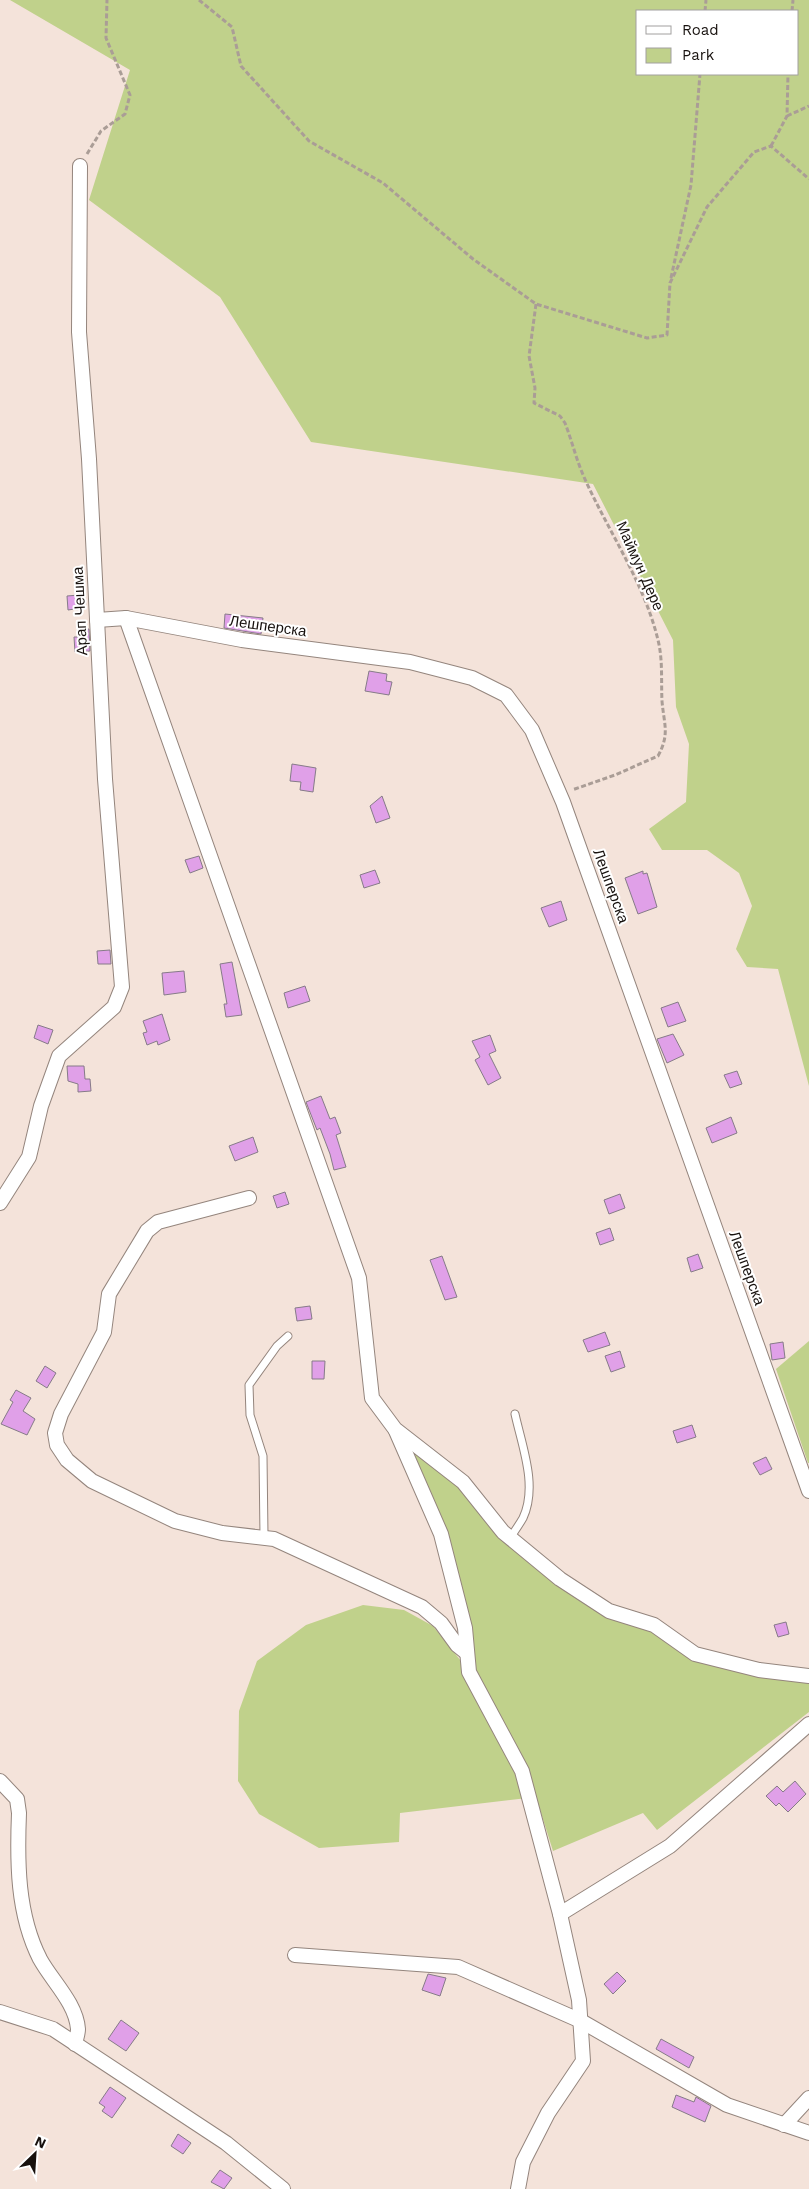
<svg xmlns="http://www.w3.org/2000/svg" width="809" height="2189" font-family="'Work Sans',sans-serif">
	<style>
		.green { fill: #c0d18b; fill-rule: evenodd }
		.building { fill: #e0a0e8; stroke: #867b88 }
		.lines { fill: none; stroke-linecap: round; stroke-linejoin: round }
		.lane-casing { stroke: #94857d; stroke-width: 9 }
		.street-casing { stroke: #94857d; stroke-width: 16 }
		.path { stroke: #aa9d96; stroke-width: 3; stroke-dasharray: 5 2.5; stroke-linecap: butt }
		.lane { stroke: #fff; stroke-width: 7 }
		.street { stroke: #fff; stroke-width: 14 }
		.labels { text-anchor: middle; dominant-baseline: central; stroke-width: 4; stroke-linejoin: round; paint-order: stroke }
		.street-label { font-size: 15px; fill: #17110e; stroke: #fff }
	</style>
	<rect width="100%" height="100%" fill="#f4e3da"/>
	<!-- green -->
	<g class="green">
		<path d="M10 0H809V1086L778 969 747 967 736 949 752 906 739 873 707 850H662L649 829 686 802 689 744 676 707 673 640 593 484 311 442 220 297 89 200 130 70ZM638 11H798V74H638Z"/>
		<polygon points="809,1341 809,1463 808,1463 776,1369"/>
		<polygon points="395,1429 463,1482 503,1532 609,1611 654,1625 695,1654 809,1676 809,1712 657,1830 643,1813 553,1851 536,1797 400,1813 399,1842 319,1848 259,1814 238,1781 239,1711 257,1661 306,1625 363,1605 404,1610 433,1626 469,1671 441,1534"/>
	</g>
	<!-- building -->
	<g class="building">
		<polygon points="79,595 81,608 68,610 67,596"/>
		<polygon points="225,614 263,618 261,634 224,628"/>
		<polygon points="89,629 90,651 75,652 74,637 81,637 81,630"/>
		<polygon points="369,671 387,674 386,681 392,682 389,695 365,691"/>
		<polygon points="292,764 316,768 313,792 300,790 301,782 290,781"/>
		<polygon points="382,796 390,818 376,823 370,806"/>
		<polygon points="199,856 203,868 190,873 185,860"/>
		<polygon points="375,870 380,883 364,888 360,875"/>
		<polygon points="643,871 643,874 647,873 657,907 638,914 625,878"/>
		<polygon points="561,901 567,920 549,927 541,908"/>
		<polygon points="110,950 111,964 98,964 97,951"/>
		<polygon points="232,962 242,1015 226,1017 224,1004 227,1004 220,964"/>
		<polygon points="184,971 186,992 164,995 162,973"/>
		<polygon points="305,986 310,1001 288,1008 284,993"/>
		<polygon points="678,1002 686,1021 668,1027 661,1008"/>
		<polygon points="162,1014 170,1040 158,1045 157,1041 147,1045 143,1033 147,1032 143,1021"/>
		<polygon points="38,1025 53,1030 48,1044 34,1038"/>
		<polygon points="673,1034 684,1055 667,1063 657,1039"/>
		<polygon points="490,1035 496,1051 489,1054 501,1078 488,1085 475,1060 480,1057 472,1041"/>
		<polygon points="67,1066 84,1066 85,1079 90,1079 91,1091 78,1092 78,1084 68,1081"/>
		<polygon points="737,1071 742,1084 730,1088 724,1075"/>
		<polygon points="321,1096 330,1119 335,1117 341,1133 336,1135 346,1167 334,1170 330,1154 320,1128 317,1130 306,1102"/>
		<polygon points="731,1117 737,1133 712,1143 706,1128"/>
		<polygon points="253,1137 258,1152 235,1161 229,1146"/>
		<polygon points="285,1192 289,1204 277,1208 273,1196"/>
		<polygon points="620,1194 625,1208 609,1214 604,1200"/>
		<polygon points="610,1228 614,1240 600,1245 596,1233"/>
		<polygon points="698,1254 703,1268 691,1272 687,1258"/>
		<polygon points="442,1256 457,1297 445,1300 430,1260"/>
		<polygon points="310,1306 312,1319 297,1321 295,1308"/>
		<polygon points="605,1332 610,1345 588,1352 583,1340"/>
		<polygon points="783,1342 785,1358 772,1360 770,1344"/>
		<polygon points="620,1351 625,1367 611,1372 605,1356"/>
		<polygon points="312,1361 325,1361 324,1379 312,1379"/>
		<polygon points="45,1366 56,1373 47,1388 36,1381"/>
		<polygon points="16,1390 31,1398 23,1411 35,1419 27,1435 1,1424 13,1402 10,1400"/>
		<polygon points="692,1425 696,1437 677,1443 673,1431"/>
		<polygon points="766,1457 772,1469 760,1475 753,1463"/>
		<polygon points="786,1622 789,1634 778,1637 774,1625"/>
		<polygon points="795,1781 806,1794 788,1812 779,1803 776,1806 766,1796 777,1786 783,1792"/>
		<polygon points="617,1972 626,1981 613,1994 604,1984"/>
		<polygon points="428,1974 446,1978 440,1996 422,1990"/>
		<polygon points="121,2020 139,2033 126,2051 108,2039"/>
		<polygon points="661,2039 694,2057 689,2068 656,2049"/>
		<polygon points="110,2087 126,2098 112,2118 102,2111 105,2107 99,2103"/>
		<polygon points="676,2095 694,2102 696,2097 711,2106 705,2122 672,2107"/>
		<polygon points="178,2134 191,2143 183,2154 171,2146"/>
		<polygon points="220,2170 232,2178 224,2189 211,2182"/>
	</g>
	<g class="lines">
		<!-- lane casing -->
		<g class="lane-casing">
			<g id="lane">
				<polyline points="264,1536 263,1456 250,1415 249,1385 277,1346 288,1336"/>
				<path d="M510 1538C514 1532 519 1525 523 1518 538 1486 522 1446 515 1414"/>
			</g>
		</g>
		<!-- street casing -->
		<g class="street-casing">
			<g id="street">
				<polyline points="126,618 359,1278 372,1398 395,1429 463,1482 503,1532 560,1579 609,1611 654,1625 695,1654 759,1670 809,1676"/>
				<polyline points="97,620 126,618 242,640 410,662 472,678 506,695 532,730 563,802 809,1491"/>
				<polyline points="249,1198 158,1222 147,1231 109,1294 104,1332 61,1414 55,1433 57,1445 67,1460 92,1481 175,1521 222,1533 274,1539 422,1607 441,1623 457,1645 467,1653"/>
				<polyline points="0,1203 29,1157 41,1106 59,1056 114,1007 122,987 105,779 89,459 79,332 80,166"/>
				<polyline points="396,1431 441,1534 465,1628 469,1672 522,1771 560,1914"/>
				<path d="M0 1781 17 1799 19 1813C17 1861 17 1914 40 1959 52 1981 76 2003 78 2029 78 2034 76 2039 75 2044"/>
				<polyline points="295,1955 458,1967 581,2021 727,2105 809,2133"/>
				<polyline points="0,2012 53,2029 226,2143 283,2189"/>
				<polyline points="784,2125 809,2098"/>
				<polyline points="518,2189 523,2162 548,2113 583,2061 579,2000 560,1914 670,1846 809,1724"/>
			</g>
		</g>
		<!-- path -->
		<g class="path">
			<polyline points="199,0 232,27 241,66 309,141 383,183 473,259 536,304 647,338 667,335 670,283 707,207 754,152 771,146 809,179"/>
			<polyline points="705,11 706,0"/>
			<polyline points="792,11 793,0"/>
			<polyline points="787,116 809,106"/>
			<polyline points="771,146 787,116 788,74"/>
			<polyline points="87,154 101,131 125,114 130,95 106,38 107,0"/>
			<polyline points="671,278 691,185 700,74"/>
			<path d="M536 304 529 356 535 388 534 403 560 416 565 423C572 441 576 459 584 477 608 531 644 582 658 640 663 660 661 681 662 701 664 725 670 734 658 756L615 775 572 790"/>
		</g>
		<!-- lane -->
		<use href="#lane" class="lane"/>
		<!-- street -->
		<use href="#street" class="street"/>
	</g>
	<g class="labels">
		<!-- street labels -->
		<g class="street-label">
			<text transform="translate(640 566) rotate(66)">Маймун Дере</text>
			<text transform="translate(80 611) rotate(-93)">Арап Чешма</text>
			<text transform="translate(268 626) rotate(8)">Лешперска</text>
			<text transform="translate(611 886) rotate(70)">Лешперска</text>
			<text transform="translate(747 1268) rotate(70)">Лешперска</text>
		</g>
	</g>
	<!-- legend -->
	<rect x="636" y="10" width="162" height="65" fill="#ffffff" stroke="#a2a09f"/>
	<rect x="646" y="26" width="25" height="8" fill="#ffffff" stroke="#a2a09f"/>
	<text x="682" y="35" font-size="15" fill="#17110e">Road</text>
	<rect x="646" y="48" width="25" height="15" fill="#c0d18b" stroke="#a2a09f"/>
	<text x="682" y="60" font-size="15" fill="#17110e">Park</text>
	<!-- north arrow -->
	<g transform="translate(35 2154) rotate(25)" stroke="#ffffff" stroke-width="4" paint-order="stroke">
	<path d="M0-4L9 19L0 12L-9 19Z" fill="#17110e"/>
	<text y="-8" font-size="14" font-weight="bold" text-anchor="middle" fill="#17110e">N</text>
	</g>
</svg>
